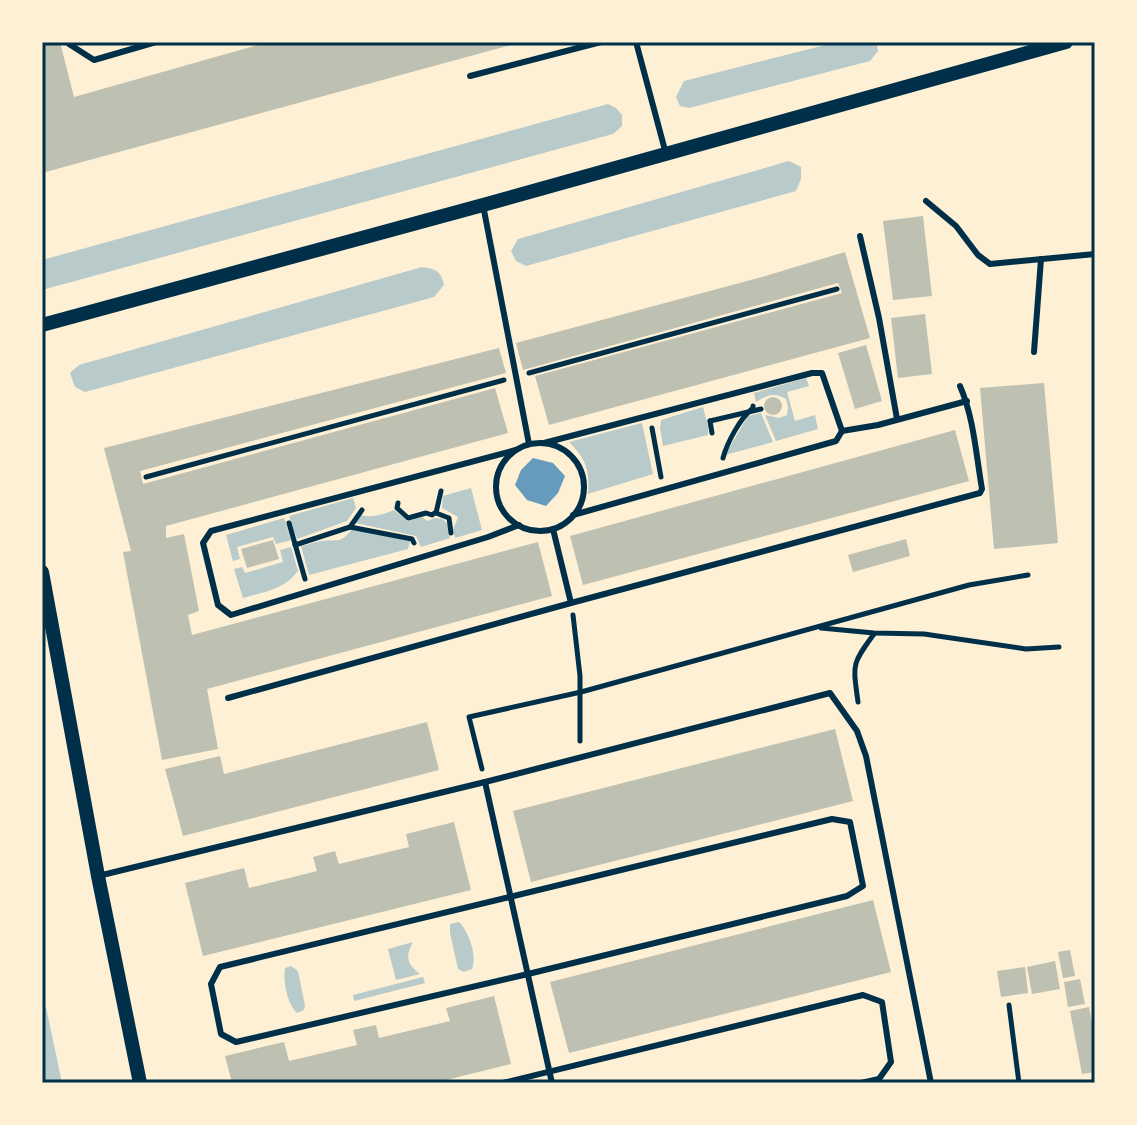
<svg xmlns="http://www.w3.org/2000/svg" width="1137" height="1125" font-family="'Alegreya Sans',sans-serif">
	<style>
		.green { fill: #b9caca }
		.water { fill: #669bbc }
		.building { fill: #bec0b2 }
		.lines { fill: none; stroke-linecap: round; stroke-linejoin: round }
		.path { stroke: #003049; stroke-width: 5 }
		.service { stroke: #003049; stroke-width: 6 }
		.tertiary { stroke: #003049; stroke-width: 14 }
		.neatline { fill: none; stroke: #003049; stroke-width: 3 }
	</style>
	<rect width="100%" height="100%" fill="#fdf0d5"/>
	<!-- green -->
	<g class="green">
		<polygon points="837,42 876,42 878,51 870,61 689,108 680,106 676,97 684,81"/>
		<polygon points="608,104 616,108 622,115 622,126 613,134 42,290 42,260"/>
		<polygon points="789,161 801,167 801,179 796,191 526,266 516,261 511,251 518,239"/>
		<path d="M422 267C436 269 441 271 444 285L434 297 85 392 75 387 70 373 79 365Z"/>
		<path d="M806 378 809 386 787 392 795 421 815 415 818 429 776 441 765 415 779 418 787 415 788 407 786 399C774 392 767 395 756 402L754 393Z"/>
		<polygon points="703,407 708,426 708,435 663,446 660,428 661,420"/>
		<polygon points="761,413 773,442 725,455 748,416"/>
		<path d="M642 423 653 474 588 494C590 470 586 459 569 442Z"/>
		<polygon points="471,488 482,530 455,538 453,530 458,517 442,508 443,496"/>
		<polygon points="353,498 356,508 347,521 297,539 289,516"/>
		<path d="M394 510 407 521 422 517 427 521 435 518 443 519 447 524 450 538 421 547 416 536 355 523 360 515C371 518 383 515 394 510Z"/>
		<polygon points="284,518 291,540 276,544 273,537 237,547 240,559 233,561 226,535"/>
		<path d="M352 529 410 541 408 549 309 575 301 546C307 545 315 542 322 541 338 539 341 544 352 529Z"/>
		<path d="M291 547 298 571C285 589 264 592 243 598L234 569 242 567 245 573 283 562 280 550Z"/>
		<path d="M459 922C469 932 477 955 472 969L464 972 458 969 450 933V924Z"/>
		<path d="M413 942C405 957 407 964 420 974L396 980 388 949Z"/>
		<path d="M291 966 298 971 305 1006 304 1010 297 1013C287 1004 283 981 285 968Z"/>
		<polygon points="423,977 425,983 354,1001 353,995"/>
		<polygon points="42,1007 46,1007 62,1083 42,1083"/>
	</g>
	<!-- water -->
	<polygon class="water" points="533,458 553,463 565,476 558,493 546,506 527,500 515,485 521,470"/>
	<!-- building -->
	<g class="building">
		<polygon points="42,42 60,42 74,97 268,42 518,43 42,173"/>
		<polygon points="923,216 932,296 893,300 883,221"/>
		<polygon points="845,252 870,338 549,425 535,376 842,293 838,283 523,370 516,343 762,277"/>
		<polygon points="925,314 932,374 898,378 891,318"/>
		<polygon points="866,345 882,401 855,409 838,353"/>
		<polygon points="499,348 506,373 140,471 143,484 495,388 508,433 166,526 166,538 184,534 199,611 188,615 192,635 538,542 552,596 207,689 218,749 162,760 123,552 131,551 104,448"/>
		<polygon points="1044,383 1058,543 994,549 980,388"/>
		<circle cx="773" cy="406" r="9"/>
		<polygon points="955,430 969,481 583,585 570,536"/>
		<polygon points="906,539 910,556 853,572 848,555"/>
		<polygon points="273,540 279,559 247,568 241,549"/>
		<polygon points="427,722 439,770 183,836 165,769 220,756 224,774"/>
		<polygon points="835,729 853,801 531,882 513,811"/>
		<polygon points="454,822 471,890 203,956 185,883 244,868 249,888 317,871 313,857 335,851 339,864 409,847 406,834"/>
		<polygon points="873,900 891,972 569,1053 550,982"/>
		<polygon points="1070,950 1075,976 1063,978 1058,952"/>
		<polygon points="1055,961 1060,989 1032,994 1027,967"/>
		<polygon points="1025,967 1028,993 1001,997 997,971"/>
		<polygon points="1080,979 1085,1004 1068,1007 1064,982"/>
		<polygon points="494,996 511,1064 434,1083 232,1083 225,1056 284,1042 289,1061 357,1045 353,1030 376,1025 379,1038 450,1021 446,1008"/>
		<polygon points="1089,1007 1095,1041 1095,1072 1082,1074 1070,1011"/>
	</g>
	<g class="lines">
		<!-- path -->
		<g class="path">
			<polyline points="529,373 837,289"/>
			<polyline points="710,421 761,409"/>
			<polyline points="710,421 712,433"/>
			<polyline points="652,428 661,477"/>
			<path d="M723 458C727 443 740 418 753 408V406"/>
			<polyline points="146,477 504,380"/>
			<polyline points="441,491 436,513 449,518 451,533"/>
			<polyline points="398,503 397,508 408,518 426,513 432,515 436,512"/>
			<polyline points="362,510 350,527 412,539 414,543"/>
			<polyline points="289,523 305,579"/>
			<polyline points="295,545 350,527"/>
			<polyline points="573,615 580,676 580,741"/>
			<polyline points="821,628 874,633 924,634 1026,649 1059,647"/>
			<path d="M858 702C853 664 851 665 874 634"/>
			<polyline points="482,769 469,717 581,692 969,585 1028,575"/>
			<polyline points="1009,1005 1019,1083"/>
		</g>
		<!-- service -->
		<g class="service">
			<polyline points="68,42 69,44 94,60 156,42"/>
			<polyline points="636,42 666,154"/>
			<polyline points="470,76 601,42"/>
			<polyline points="926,201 956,226 978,255 990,264 1095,254"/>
			<polyline points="483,205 529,444"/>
			<polyline points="860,236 879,318 897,419"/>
			<polyline points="1034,352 1041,259"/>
			<polyline points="842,431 878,425 967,401"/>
			<polyline points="544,443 812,373 822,373 842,431 836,441 573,515"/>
			<circle cx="540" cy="487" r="44"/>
			<polyline points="516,450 211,531 203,543 218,605 231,615 488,537 519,525"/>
			<path d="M553 529 571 603 980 493 982 489C976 455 974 418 960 386"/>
			<polyline points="228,698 571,603"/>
			<polyline points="485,782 552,1083"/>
			<polygon points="832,819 850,822 863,886 847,896 528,974 236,1042 221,1034 211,984 220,967"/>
			<polyline points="98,876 485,782 830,693 857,731 866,756 931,1083"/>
			<polyline points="503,1083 863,995 882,1002 891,1062 879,1079 861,1083"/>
		</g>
		<!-- tertiary -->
		<g class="tertiary">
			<polyline points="42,325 483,205 1066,42"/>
			<polyline points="42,572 98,876 140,1083"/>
		</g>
	</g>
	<!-- border -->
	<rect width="1137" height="1125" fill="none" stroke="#fdf0d5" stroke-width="88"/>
	<rect x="44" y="44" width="1049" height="1037" class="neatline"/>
</svg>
